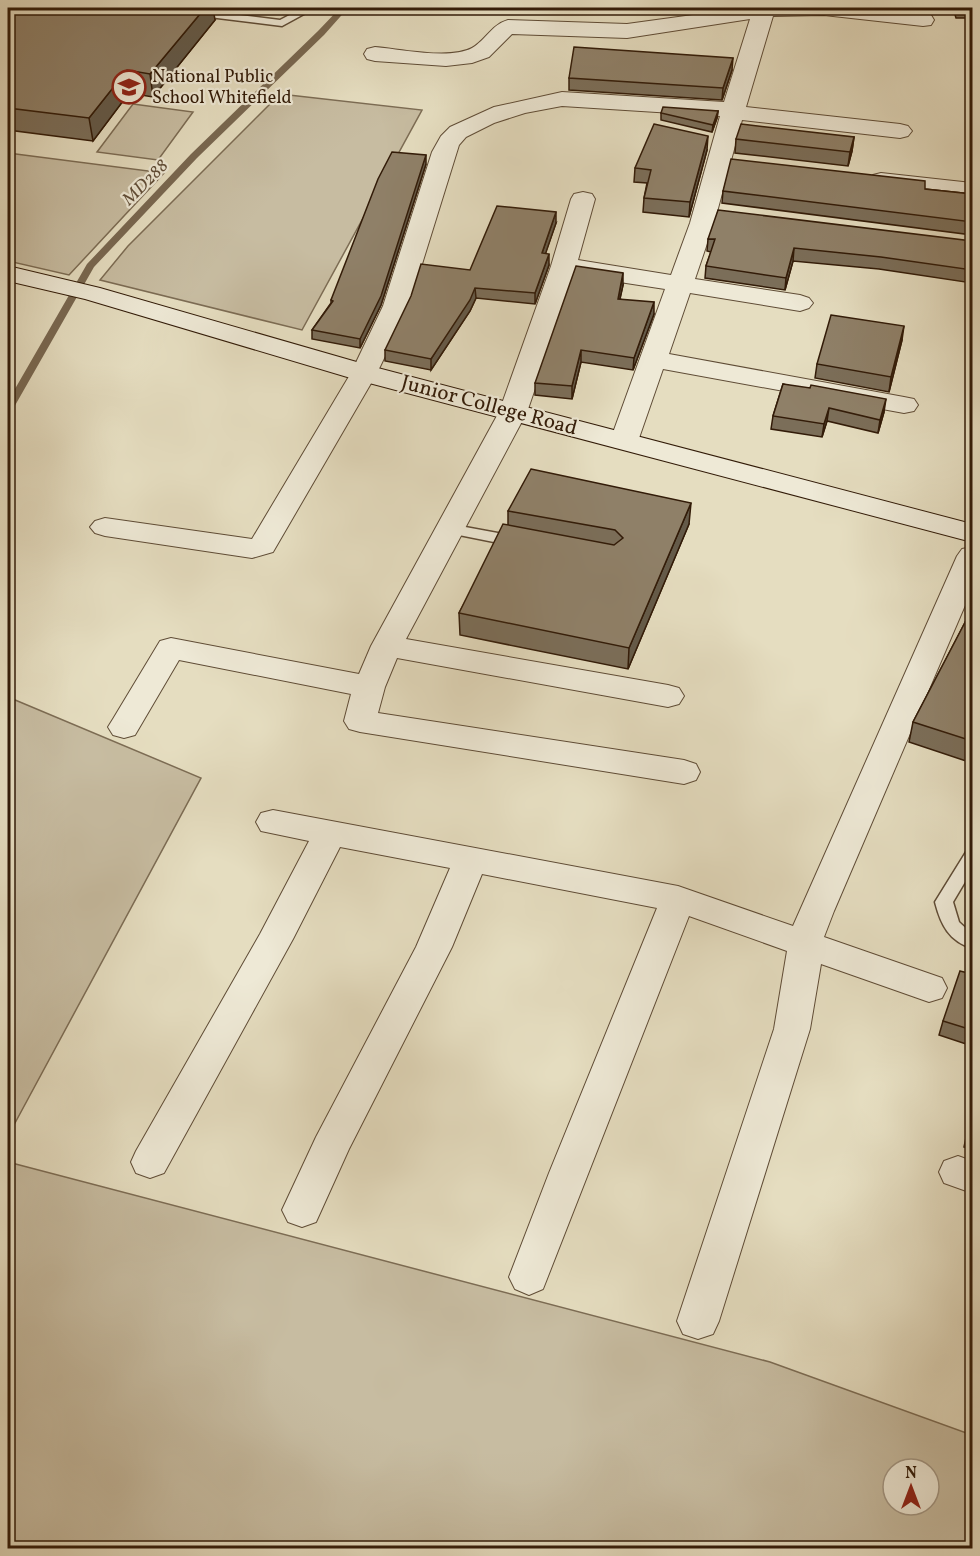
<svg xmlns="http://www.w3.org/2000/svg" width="980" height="1556" font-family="Vollkorn,serif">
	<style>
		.green { fill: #c7bca1; stroke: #7c6c54; stroke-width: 1.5; fill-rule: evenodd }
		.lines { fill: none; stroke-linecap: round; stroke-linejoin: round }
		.stream { fill: #796851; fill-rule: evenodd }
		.lane-casing { stroke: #5f4c36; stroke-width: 3 }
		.street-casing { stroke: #5f4c36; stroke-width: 2 }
		.secondary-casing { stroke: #321b08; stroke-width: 2 }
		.lane { fill: #eee9d6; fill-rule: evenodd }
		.street { fill: #eee9d6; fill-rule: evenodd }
		.secondary { fill: #eee9d6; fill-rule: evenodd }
		.wall { fill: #7b6e59; stroke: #321b08; stroke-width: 1.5 }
		.shaded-wall { fill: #645a49; stroke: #321b08; stroke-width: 1.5 }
		.building { fill: #8f8068; stroke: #321b08; stroke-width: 1.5 }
		.labels { text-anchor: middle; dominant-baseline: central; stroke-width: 4.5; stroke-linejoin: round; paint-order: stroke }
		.far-poi-label { font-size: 18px; fill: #321b08; stroke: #eee9d6; text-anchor: start }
		.far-water-label { font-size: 18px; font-style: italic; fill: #614e38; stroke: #eee9d6 }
		.street-label { font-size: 21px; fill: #321b08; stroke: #eee9d6 }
	</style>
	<rect width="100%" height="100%" fill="#e5ddc0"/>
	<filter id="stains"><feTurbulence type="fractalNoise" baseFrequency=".00333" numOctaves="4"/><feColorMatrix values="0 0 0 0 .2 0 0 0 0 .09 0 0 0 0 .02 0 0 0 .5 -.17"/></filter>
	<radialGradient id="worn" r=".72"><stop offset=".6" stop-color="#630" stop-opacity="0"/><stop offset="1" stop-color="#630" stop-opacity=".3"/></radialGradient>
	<!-- green -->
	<g class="green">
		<polygon points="280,94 422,110 302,330 100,280 128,246"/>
		<polygon points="133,104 193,112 158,160 97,152"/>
		<polygon points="8,153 164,173 69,275 8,261"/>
		<polygon points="8,697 201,778 8,1136"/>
		<path d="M8 1162 770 1362 972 1435V1548H8ZM893 1469H929V1505H893Z"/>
	</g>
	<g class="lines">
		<!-- stream -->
		<polygon class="stream" points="340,8 348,8 324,35 197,158 94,267 13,409 8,412 8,401 87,264 191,154 318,31"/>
		<!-- lane casing -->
		<g class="lane-casing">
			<g id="lane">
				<polygon points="155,8 182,8 280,20 303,8 315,8 282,26 160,11"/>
				<polygon points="449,524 519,537 526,542 519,547 444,532 442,529"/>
				<path d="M972 850V870L953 902 959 922 972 934V948C949 941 941 925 935 902L966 852Z"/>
			</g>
		</g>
		<!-- street casing -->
		<g class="street-casing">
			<g id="street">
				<path d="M744 8H869L923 14 931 15 934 20 931 25 923 26 824 15 773 16 746 107 900 124 908 126 912 131 908 136 900 138 742 120 714 223 695 279 800 295 809 298 813 303 809 308 800 311 690 293 669 354 904 397 914 399 918 405 914 411 904 413 663 369 638 441 634 447 624 449 614 447 610 441 665 289 574 275 527 412 406 639 668 685 679 688 684 696 679 704 668 707 397 658 385 687 378 713 684 760 696 764 700 772 696 780 684 784 360 732 349 729 344 721 351 694 179 660 135 735 124 738 113 735 108 727 113 719 160 641 171 638 359 674 371 646 499 412 551 266 571 199 574 194 583 192 592 194 595 199 578 260 671 275 690 223 720 116 562 106 525 113 494 123 466 137 459 145 409 306 377 373 273 552 252 558 105 536 95 533 90 527 95 521 105 518 252 539 351 373 383 306 432 152 441 136 450 127 494 107 562 92 724 102 750 19 627 38 512 34 489 57 472 63 446 66 375 61 367 59 364 54 367 49 375 47C400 49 450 60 472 48 486 40 491 25 508 20L627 24Z"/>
				<polygon points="881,173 972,183 972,197 873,185 869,180 873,175"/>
				<polygon points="972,547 972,589 834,911 824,937 942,978 947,988 942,998 929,1002 821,964 810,1029 719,1321 713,1334 698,1339 683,1334 677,1321 774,1029 787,951 689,916 543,1289 529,1295 515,1289 509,1277 549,1173 657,908 482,874 452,947 349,1149 316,1222 302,1227 288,1222 282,1210 316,1137 416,947 450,868 340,847 293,939 164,1173 150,1178 136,1173 131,1162 136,1151 260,934 309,841 261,831 256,822 261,813 273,810 678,886 793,926 957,556 962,549"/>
				<polygon points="958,1156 972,1161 972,1193 944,1183 939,1172 944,1161"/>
			</g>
		</g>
		<!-- secondary casing -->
		<g class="secondary-casing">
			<polygon id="secondary" points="8,266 100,288 374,367 972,524 972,542 354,379 85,299 8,281"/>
		</g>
		<!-- lane -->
		<use href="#lane" class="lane"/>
		<!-- street -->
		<use href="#street" class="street"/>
		<!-- secondary -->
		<use href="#secondary" class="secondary"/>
	</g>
	<!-- wall -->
	<g class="wall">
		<polygon points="8,8 215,20 153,97 129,93 93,141 8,130"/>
		<polygon points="953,8 972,8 972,18 956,18"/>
		<polygon points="732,70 722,100 569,90 569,78"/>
		<polygon points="718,111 717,118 712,132 661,120 661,113"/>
		<polygon points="854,137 852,151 848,166 735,153 736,139"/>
		<polygon points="707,150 689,217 643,212 644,198 647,183 634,182 635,168"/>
		<polygon points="426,164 381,305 360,348 312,339 312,330 331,303 331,300"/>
		<polygon points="925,189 972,194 972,237 972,235 722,203 723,191"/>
		<polygon points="556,223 545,254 549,265 535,304 476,298 470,311 431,370 385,361 385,350"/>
		<polygon points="708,239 972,241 972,283 879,269 793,261 785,290 705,278 706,266 711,252 707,251"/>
		<polygon points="623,285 620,299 654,314 633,370 581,362 572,399 535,395 535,383"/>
		<polygon points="902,340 889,392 815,378 817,364"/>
		<polygon points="783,384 884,412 878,433 827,421 822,437 771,429 773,416"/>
		<polygon points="508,511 689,524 628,669 460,635 459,613 508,525"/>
		<polygon points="972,609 972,763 909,742 913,722"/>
		<polygon points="972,974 972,1046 939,1035 943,1021"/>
		<polygon points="972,1120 972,1150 964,1147 967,1133"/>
	</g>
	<!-- shaded-wall -->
	<g class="shaded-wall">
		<polygon points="205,8 213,8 215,20 153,97 150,74"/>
		<polygon points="733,58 732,70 722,100 723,88"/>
		<polygon points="127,70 129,93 93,141 89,118"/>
		<polygon points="718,111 717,118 712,132 713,125"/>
		<polygon points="708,136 707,150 689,217 690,202"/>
		<polygon points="854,137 852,151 848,166 850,152"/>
		<polygon points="426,155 426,164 381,305 360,348 360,339"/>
		<polygon points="556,212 556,223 542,264 542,253"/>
		<polygon points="794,248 793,261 785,290 786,278"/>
		<polygon points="549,254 549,265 535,304 535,293"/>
		<polygon points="623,273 623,285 617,311 618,299"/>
		<polygon points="475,288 476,298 470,311 431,370 431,359"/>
		<polygon points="654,302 654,314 633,370 634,358"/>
		<polygon points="904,326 902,340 889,392 891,377"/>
		<polygon points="581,350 581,362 572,399 572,386"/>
		<polygon points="886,399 884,412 878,433 880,420"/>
		<polygon points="829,408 827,421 822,437 824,424"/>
		<polygon points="691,503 689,524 628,669 629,648"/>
	</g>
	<!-- building -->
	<g class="building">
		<polygon points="8,8 205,8 150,74 127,70 89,118 8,108"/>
		<polygon points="956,8 972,8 972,11 957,11"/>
		<polygon points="574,47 733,58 723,88 569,78"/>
		<polygon points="663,107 718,111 713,125 661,113"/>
		<polygon points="654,124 708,136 690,202 644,198 651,170 635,168"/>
		<polygon points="741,124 854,137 850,152 736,139"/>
		<polygon points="392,152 426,155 381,296 360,339 312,330 333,301 331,300 378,179"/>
		<polygon points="731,159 925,181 925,189 972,194 972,222 723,191"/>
		<polygon points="497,206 556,212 542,253 549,254 535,293 475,288 470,300 431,359 385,350 411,296 421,264 470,270"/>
		<polygon points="718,210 972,241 972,270 881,257 794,248 786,278 706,266 715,239 708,239"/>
		<polygon points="576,266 623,273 618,299 654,302 634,358 581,350 572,386 535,383"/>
		<polygon points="831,315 904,326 891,377 817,364"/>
		<polygon points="783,384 810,388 811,385 886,399 880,420 829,408 824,424 773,416"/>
		<polygon points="531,469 691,503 629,648 459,613 503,524 614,545 623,538 615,530 508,511"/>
		<polygon points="972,609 972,741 913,722"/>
		<polygon points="960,971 972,974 972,1030 943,1021"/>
		<polygon points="972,1120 972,1135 967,1133"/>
	</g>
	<!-- icons -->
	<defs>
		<g id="school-ring" transform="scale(1.725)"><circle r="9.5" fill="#eee9d6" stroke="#8f2418" stroke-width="1.5"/><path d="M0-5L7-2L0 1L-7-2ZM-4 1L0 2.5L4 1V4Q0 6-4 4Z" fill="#8f2418"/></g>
	</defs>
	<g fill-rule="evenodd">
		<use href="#school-ring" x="129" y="87"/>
	</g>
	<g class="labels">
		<!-- far-poi labels -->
		<g class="far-poi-label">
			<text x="152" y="77">National Public<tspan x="152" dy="21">School Whitefield</tspan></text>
		</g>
		<!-- far-water labels -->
		<g class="far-water-label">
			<text transform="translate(146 183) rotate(-45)">MD288</text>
		</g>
		<!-- street labels -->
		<g class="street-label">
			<text transform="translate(489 406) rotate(15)">Junior College Road</text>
		</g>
	</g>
	<!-- margin -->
	<rect width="980" height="1556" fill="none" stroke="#e5ddc0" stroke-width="30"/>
	<rect x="9" y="9" width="962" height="1538" fill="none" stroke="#321b08" stroke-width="3"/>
	<rect x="15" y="15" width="950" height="1526" fill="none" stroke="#321b08" stroke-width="1.5"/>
	<!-- north arrow -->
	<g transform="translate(911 1487)"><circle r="28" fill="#eee9d6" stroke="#a39784" stroke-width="1.5"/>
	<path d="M0-4.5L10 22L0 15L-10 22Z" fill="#8f2418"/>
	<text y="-9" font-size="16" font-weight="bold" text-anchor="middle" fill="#321b08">N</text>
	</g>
	<rect width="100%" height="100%" filter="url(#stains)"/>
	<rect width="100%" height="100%" fill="url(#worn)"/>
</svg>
